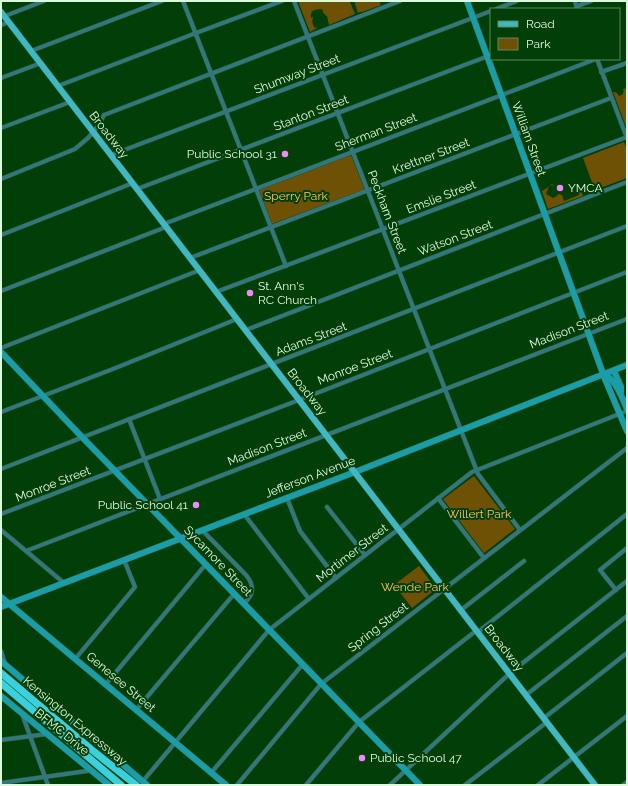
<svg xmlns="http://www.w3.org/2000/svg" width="628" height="786" font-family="Raleway,sans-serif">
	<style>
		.green { fill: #6e5105 }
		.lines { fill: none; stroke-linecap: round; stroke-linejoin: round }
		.street-casing { stroke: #255c2a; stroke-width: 5 }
		.secondary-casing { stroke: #255c2a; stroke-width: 7 }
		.primary-casing { stroke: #255c2a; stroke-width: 7 }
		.highway-casing { stroke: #255c2a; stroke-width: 8 }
		.street { stroke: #33777e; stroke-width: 4 }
		.secondary { stroke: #1a9da8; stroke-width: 6 }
		.primary { stroke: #40b7c2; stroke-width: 6 }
		.highway { stroke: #39d1de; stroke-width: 7 }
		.poi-dot { fill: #ee8bf8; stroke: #023e08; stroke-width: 1.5 }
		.labels { text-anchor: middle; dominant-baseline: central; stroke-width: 4; stroke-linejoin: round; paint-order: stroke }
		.street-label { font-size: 12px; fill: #ddfadc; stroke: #023e08 }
		.poi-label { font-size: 12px; fill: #ddfadc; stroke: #023e08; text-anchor: start }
		.park-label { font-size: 12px; fill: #fdc74f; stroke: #023e08 }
	</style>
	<rect width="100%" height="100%" fill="#023e08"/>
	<!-- green -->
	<g class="green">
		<path d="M298 1H351L350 2 355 14 329 25 327 16H326L325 14H324L322 9C315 10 310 9 311 18H312V17H313C312 22 312 24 315 28L317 27V28L310 32Z"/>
		<polygon points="354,1 379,1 381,5 362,12 360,12 358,13"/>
		<polygon points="627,88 627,129 613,92 615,92 616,93 617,93 619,96 623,94 623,92 624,92 623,89"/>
		<polygon points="624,142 627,149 627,178 595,190 583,158"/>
		<polygon points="350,155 351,155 352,157 364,188 364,190 272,224 259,190"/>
		<polygon points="578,182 583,196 548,209 542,191 547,188 549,186 552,184 555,187 552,185 549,186 546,194 553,198 557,196 558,194 562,195 564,201 579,195 575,184"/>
		<polygon points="474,476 515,529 484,553 443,499"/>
		<polygon points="419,566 436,589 412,608 394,585"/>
	</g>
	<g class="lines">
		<!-- street casing -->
		<g class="street-casing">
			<g id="street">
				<polyline points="183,1 286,266"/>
				<polyline points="294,1 478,474 520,530"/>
				<polyline points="575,1 577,9"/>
				<polyline points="577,6 591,1"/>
				<polyline points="496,9 517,1"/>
				<polyline points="5,16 44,1"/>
				<polyline points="1,25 9,22"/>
				<polyline points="31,51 162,1"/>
				<polyline points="597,59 627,138"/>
				<polyline points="601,72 627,63"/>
				<polyline points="1,78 41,63"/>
				<polyline points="58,86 196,33 282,1"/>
				<polyline points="1,128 70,102"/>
				<polyline points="111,155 491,11"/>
				<polyline points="1,179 75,149 88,138 98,126 104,115 400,1"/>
				<polyline points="137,189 491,55"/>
				<polyline points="164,224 596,59"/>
				<polyline points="1,235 133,183"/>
				<polyline points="190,258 611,98"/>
				<polyline points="1,291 166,227"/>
				<polyline points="216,292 627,137"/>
				<polyline points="246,330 627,182"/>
				<polyline points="1,348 200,270"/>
				<polyline points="1,412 113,369 237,319"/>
				<polyline points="129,419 160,499"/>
				<polyline points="1,469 627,226"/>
				<polyline points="287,498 300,531 336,578"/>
				<polyline points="438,498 484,558"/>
				<polyline points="327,507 365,555"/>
				<polyline points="1,514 299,400 627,272"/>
				<polyline points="244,514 309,599"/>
				<polyline points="1,530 64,583"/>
				<path d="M202 530 246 575C255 586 254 594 244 604"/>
				<polyline points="26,551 627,319"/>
				<polyline points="616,590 600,570 627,548"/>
				<polyline points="461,610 524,561"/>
				<polyline points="478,632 627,514"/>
				<polyline points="1,651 5,664"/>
				<polyline points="76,658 135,587 124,560"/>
				<polyline points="106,684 206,564"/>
				<polyline points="526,695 627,616"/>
				<polyline points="136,710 234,594"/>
				<polyline points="22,714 48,785"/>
				<polyline points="544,718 627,653"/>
				<polyline points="1,740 47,734"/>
				<polyline points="211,773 303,664"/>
				<polyline points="143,781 269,630 472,472 627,411"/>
				<polyline points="1,783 87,771 91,770"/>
				<polyline points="237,785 321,684 627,448"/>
				<polyline points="306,785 359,722 477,630"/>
				<polyline points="390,785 510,673 627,581"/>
				<polyline points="465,785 547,722"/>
				<polyline points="538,785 627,716"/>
				<polyline points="623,785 627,782"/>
			</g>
		</g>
		<!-- secondary casing -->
		<g class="secondary-casing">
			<g id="secondary">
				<polyline points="467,1 605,379 627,431"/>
				<polyline points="1,352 82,437 420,785"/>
				<polyline points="614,371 621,387 621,392"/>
				<path d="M606 375C617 383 622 397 627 409"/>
				<polyline points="1,597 226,785"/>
				<polyline points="1,607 355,472 627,365"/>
				<polyline points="1,661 147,785"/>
				<polyline points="1,696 109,785"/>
			</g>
		</g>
		<!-- primary casing -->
		<g class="primary-casing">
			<polyline id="primary" points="1,12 595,785"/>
		</g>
		<!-- highway casing -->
		<g class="highway-casing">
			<g id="highway">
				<polyline points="1,673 92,750 136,785"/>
				<polyline points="1,683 121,785"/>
			</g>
		</g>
		<!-- street -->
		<use href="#street" class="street"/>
		<!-- secondary -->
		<use href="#secondary" class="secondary"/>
		<!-- primary -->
		<use href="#primary" class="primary"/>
		<!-- highway -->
		<use href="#highway" class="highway"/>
	</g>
	<!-- markers -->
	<g class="poi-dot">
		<circle cx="285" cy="154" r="4"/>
		<circle cx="560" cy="188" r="4"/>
		<circle cx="250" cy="293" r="4"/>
		<circle cx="196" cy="505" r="4"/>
		<circle cx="362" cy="758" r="4"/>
	</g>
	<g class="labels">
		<!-- street labels -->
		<g class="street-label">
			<text transform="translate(297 74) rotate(-21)">Shumway Street</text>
			<text transform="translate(311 113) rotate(-21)">Stanton Street</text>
			<text transform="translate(376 132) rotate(-21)">Sherman Street</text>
			<text transform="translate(109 135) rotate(52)">Broadway</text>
			<text transform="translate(529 139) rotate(70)">William Street</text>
			<text transform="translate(431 156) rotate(-21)">Krettner Street</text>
			<text transform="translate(441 197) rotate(-21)">Emslie Street</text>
			<text transform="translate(387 212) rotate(69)">Peckham Street</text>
			<text transform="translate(455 238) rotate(-21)">Watson Street</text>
			<text transform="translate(569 330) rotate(-21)">Madison Street</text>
			<text transform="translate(311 339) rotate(-21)">Adams Street</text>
			<text transform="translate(355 367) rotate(-21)">Monroe Street</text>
			<text transform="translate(307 392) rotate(52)">Broadway</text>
			<text transform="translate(267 447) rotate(-21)">Madison Street</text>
			<text transform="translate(310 477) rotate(-21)">Jefferson Avenue</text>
			<text transform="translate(53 484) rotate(-21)">Monroe Street</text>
			<text transform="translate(352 553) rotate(-38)">Mortimer Street</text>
			<text transform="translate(218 561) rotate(46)">Sycamore Street</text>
			<text transform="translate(378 627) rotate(-38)">Spring Street</text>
			<text transform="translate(504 648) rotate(52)">Broadway</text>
			<text transform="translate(121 682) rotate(40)">Genesee Street</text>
			<text transform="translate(75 721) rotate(40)">Kensington Expressway</text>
			<text transform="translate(62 732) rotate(39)">BFMC Drive</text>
		</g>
		<!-- poi labels -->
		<g class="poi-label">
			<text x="277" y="154" text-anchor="end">Public School 31</text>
			<text x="568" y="188">YMCA</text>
			<text x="258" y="286">St. Ann's<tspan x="258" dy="14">RC Church</tspan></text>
			<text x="188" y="505" text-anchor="end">Public School 41</text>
			<text x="370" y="758">Public School 47</text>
		</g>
		<!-- park labels -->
		<g class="park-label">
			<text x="296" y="196">Sperry Park</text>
			<text x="479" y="514">Willert Park</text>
			<text x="415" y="587">Wende Park</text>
		</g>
	</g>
	<!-- border -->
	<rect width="628" height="786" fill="none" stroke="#ddfadc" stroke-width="4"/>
	<!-- legend -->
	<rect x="490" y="8" width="130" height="52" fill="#023e08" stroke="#5a895d"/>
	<rect x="498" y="21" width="20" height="6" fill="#40b7c2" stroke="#5a895d"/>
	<text x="526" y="28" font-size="12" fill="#ddfadc">Road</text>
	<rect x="498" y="38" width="20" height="12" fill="#6e5105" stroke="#5a895d"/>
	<text x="526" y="48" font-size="12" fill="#ddfadc">Park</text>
</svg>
